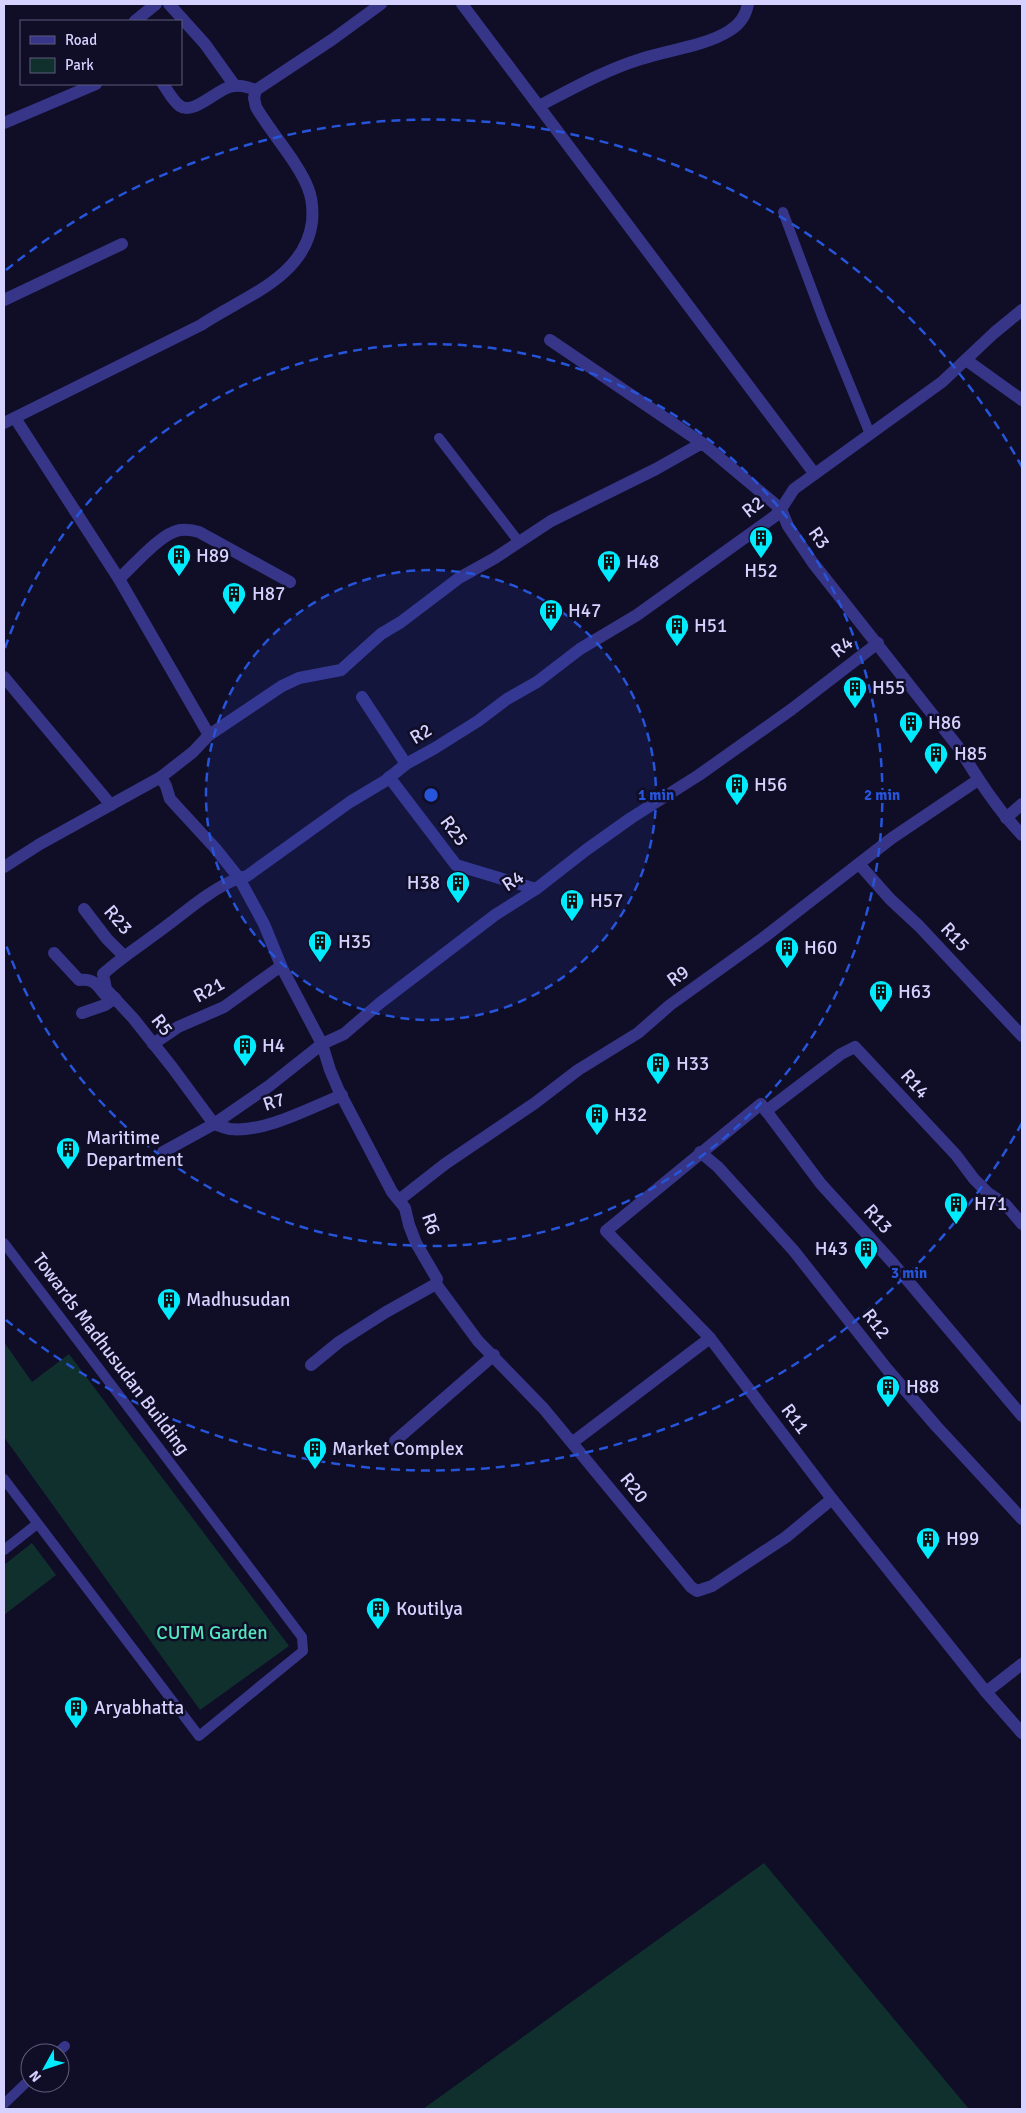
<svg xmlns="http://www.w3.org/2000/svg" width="1026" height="2113" font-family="Signika,sans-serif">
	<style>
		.green { fill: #10302e }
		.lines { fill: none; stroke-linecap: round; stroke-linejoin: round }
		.lane { stroke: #363588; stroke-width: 10 }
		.street { stroke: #363588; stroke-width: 12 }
		.ring { fill: none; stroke: #2655da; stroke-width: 2.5; stroke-dasharray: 9 6 }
		.labels { text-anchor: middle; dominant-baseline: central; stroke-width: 5; stroke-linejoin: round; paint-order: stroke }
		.street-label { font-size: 19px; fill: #d5d2ff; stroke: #100d26 }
		.poi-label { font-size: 19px; fill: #d5d2ff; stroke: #100d26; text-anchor: start }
		.park-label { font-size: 19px; fill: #55e7be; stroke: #100d26 }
		.centre { fill: #2655da; stroke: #100d26; stroke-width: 2.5 }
		.ring-label { font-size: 15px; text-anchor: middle; font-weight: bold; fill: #2655da; stroke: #100d26; stroke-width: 5; stroke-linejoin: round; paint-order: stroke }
	</style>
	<rect width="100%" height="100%" fill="#100d26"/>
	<!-- green -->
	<g class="green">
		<polygon points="4,1342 32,1382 69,1354 289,1646 200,1710 4,1437"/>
		<polygon points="32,1543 56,1575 4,1615 4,1565"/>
		<polygon points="764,1863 969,2109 423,2109"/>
	</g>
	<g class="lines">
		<!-- lane -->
		<g class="lane">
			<polyline points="783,212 823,319 870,434"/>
			<polyline points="439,438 519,542"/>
			<polyline points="4,1243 302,1637 303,1651 199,1736 4,1479"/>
			<polyline points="4,1550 37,1524"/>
			<polyline points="57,2053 65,2046"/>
			<polyline points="4,2104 30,2079"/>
		</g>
		<!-- street -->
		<g class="street">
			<polyline points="169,4 205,44 235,86"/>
			<polyline points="462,4 814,473"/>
			<polyline points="135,21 156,4"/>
			<path d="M163 84C168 91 173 101 180 106 193 115 216 91 229 87 239 84 247 87 256 90"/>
			<path d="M539 106C572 89 605 70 641 59 668 50 705 46 729 31 739 25 746 15 748 4"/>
			<polyline points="4,123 96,84"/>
			<polyline points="4,300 122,244"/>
			<path d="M1022 310 994 333 942 382 794 489 781 509 788 526 813 563 959 748C978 779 997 809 1022 835"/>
			<polyline points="550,340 702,443"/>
			<polyline points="966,360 1022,400"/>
			<polyline points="15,418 119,579 209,735"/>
			<path d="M4 423 201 325C242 297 305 278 312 222 313 211 312 198 308 188 298 162 271 133 256 107L254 98 256 90 333 39 381 4"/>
			<path d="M119 579C134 565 161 533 180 530 187 529 193 530 199 532L290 582"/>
			<polyline points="4,677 111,805"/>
			<polyline points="362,697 406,764"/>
			<polyline points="389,777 456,865 536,889"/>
			<polyline points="1006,818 1022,804"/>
			<polyline points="859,864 890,899 919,926 1022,1036"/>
			<polyline points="4,867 40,844 161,777 193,752 209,735 282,686 299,678 341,670 381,634 401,622 459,578 495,558 551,521 656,469 702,443 781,509 775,516 637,615 580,649 537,682 507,699 478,721 435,748 406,764 385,781 350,802 247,876 239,878 215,848 170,799 166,786 161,777"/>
			<polyline points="84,909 107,939 124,956"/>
			<path d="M54 953 79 980C95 978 97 986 107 997"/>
			<polyline points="82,1013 105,1005 115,998"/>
			<polyline points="153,1044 178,1027 224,1007 281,966"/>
			<polyline points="766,1111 841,1054 855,1047 956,1155 974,1179 988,1193 1006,1205 1022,1224"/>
			<path d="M163 1152 214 1124C219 1126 225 1128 230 1129 264 1133 310 1108 342 1095"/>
			<polyline points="700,1152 718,1167 794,1251 887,1369 937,1427 1022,1519"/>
			<polyline points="399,1200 445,1164 535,1103 578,1070 638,1033 670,1005 763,938 892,838 978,780"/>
			<polyline points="436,1284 478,1341 544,1409 691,1587 697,1591 712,1586 786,1537 832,1499"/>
			<path d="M311 1365 339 1342 386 1312 436 1284 437 1279 416 1243 409 1225 405 1208 392 1192 339 1091 330 1070 322 1044 269 1086 214 1124 172 1067 133 1018 106 989 103 974C123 956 144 943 165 927 189 909 211 889 239 878L264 924 282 968 322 1044 344 1034 380 1003 495 915 536 889 586 850 631 818 699 775 792 709 878 643"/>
			<polyline points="1022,1416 892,1262 821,1184 761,1104 606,1231 710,1338 832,1499 986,1692 1022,1733"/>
			<polyline points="395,1441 494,1355"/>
			<polyline points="573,1442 710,1338"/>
			<polyline points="986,1692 1022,1664"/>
		</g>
	</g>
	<!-- distance rings -->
	<circle cx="431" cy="795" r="225" fill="#2655da" fill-opacity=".12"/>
	<g class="ring">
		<circle cx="431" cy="795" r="225"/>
		<path d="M5 648A451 451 0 1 1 5 942"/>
		<path d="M1022 1123A676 676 0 0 1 6 1320M6 270A676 676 0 0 1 1022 467"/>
	</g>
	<!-- icons -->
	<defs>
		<g id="building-pin" transform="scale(1.25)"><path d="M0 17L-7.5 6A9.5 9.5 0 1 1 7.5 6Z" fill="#00ebfd" stroke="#100d26"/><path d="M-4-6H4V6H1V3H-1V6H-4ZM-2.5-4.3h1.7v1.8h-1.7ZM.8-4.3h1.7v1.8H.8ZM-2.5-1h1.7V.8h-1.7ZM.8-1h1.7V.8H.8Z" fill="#111"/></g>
	</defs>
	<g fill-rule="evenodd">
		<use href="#building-pin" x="761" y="538"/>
		<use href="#building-pin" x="179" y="556"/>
		<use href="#building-pin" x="609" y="562"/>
		<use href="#building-pin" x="234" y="594"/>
		<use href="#building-pin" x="551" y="611"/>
		<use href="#building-pin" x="677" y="626"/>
		<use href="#building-pin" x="855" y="688"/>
		<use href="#building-pin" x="911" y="723"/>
		<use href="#building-pin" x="936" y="754"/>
		<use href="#building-pin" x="737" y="785"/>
		<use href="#building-pin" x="458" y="883"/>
		<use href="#building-pin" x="572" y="901"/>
		<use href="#building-pin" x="320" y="942"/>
		<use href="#building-pin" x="787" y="948"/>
		<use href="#building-pin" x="881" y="992"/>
		<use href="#building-pin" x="245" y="1046"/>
		<use href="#building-pin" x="658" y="1064"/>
		<use href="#building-pin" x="597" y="1115"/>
		<use href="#building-pin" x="68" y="1149"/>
		<use href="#building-pin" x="956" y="1204"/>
		<use href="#building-pin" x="866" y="1249"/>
		<use href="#building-pin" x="169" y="1300"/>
		<use href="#building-pin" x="888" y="1387"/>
		<use href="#building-pin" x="315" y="1449"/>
		<use href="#building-pin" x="928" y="1539"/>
		<use href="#building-pin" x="378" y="1609"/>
		<use href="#building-pin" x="76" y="1708"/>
	</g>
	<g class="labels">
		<!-- street labels -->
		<g class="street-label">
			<text transform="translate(753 507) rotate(-38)">R2</text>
			<text transform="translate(819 538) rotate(55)">R3</text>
			<text transform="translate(842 647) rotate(-38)">R4</text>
			<text transform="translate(421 734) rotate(-31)">R2</text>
			<text transform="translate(454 831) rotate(53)">R25</text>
			<text transform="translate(513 881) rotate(-33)">R4</text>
			<text transform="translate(118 920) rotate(49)">R23</text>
			<text transform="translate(955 937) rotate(47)">R15</text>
			<text transform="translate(678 976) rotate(-36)">R9</text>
			<text transform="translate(209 990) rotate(-29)">R21</text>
			<text transform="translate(162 1025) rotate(52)">R5</text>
			<text transform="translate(915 1084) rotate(48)">R14</text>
			<text transform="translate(274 1102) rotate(-18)">R7</text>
			<text transform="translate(878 1219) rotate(48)">R13</text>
			<text transform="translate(431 1224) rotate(70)">R6</text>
			<text transform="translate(876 1324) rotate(52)">R12</text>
			<text transform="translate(111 1354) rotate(53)">Towards Madhusudan Building</text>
			<text transform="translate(795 1419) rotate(53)">R11</text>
			<text transform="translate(634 1488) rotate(51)">R20</text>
		</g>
		<!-- poi labels -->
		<g class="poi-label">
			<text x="196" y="556">H89</text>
			<text x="626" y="562">H48</text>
			<text x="761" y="571" text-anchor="middle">H52</text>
			<text x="252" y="594">H87</text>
			<text x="568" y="611">H47</text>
			<text x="694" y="626">H51</text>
			<text x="872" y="688">H55</text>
			<text x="928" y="723">H86</text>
			<text x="954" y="754">H85</text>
			<text x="754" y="785">H56</text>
			<text x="440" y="883" text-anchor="end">H38</text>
			<text x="590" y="901">H57</text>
			<text x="338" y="942">H35</text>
			<text x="804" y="948">H60</text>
			<text x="898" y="992">H63</text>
			<text x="262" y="1046">H4</text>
			<text x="676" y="1064">H33</text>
			<text x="614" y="1115">H32</text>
			<text x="86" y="1138">Maritime<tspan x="86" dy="22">Department</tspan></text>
			<text x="974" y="1204">H71</text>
			<text x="848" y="1249" text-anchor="end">H43</text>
			<text x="186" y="1300">Madhusudan</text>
			<text x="906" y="1387">H88</text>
			<text x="332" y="1449">Market Complex</text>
			<text x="946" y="1539">H99</text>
			<text x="396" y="1609">Koutilya</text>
			<text x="94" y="1708">Aryabhatta</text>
		</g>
		<!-- park labels -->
		<g class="park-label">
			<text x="212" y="1633">CUTM Garden</text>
		</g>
	</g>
	<circle cx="431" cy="795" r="8" class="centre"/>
	<g class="ring-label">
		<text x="656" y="800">1 min</text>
		<text x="882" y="800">2 min</text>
		<text x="909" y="1278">3 min</text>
	</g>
	<!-- border -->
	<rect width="1026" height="2113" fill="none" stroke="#d5d2ff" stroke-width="10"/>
	<!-- legend -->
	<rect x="20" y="20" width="162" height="65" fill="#100d26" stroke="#5f5c7d"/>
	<rect x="30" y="36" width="25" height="8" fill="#363588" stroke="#5f5c7d"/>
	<text x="65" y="45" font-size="15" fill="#d5d2ff">Road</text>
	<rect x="30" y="58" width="25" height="15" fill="#10302e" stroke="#5f5c7d"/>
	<text x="65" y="70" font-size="15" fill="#d5d2ff">Park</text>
	<!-- north arrow -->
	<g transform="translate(45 2068) rotate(230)"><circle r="24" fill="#100d26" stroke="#5f5c7d"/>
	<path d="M0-4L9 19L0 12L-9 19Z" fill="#00ebfd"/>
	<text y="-8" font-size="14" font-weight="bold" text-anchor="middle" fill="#d5d2ff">N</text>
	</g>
</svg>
